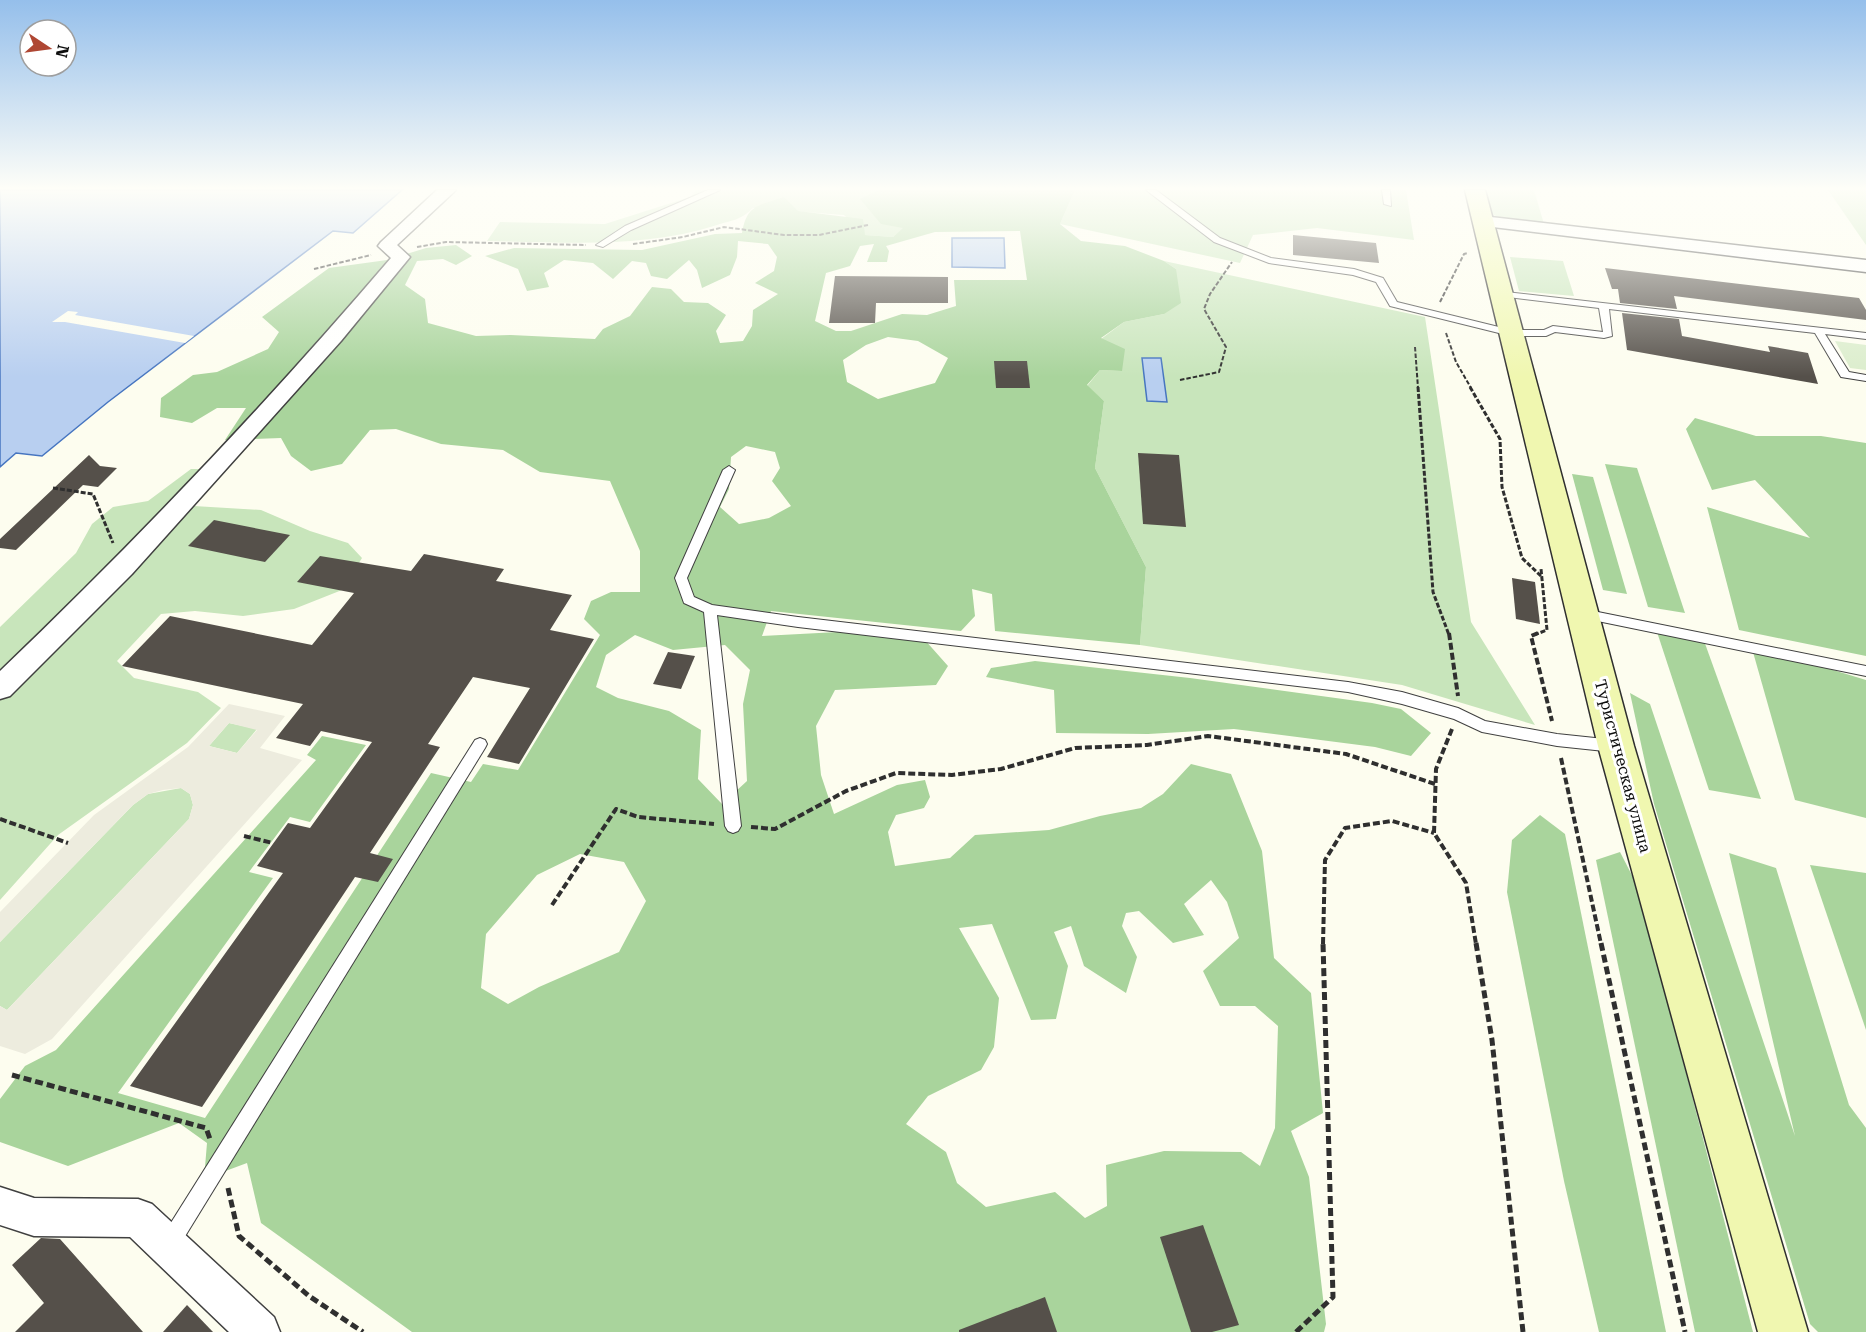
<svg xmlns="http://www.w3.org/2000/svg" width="1866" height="1332" font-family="'Roboto Serif',serif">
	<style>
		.green { fill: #c8e5bb }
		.forest { fill: #a9d49c; fill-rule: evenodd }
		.pitch { fill: #dbedcc }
		.plaza { fill: #edecde; fill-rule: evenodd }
		.water { fill: #b8cff0; stroke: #4675c0; stroke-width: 1.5 }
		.pier { fill: #fdfdef }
		.building { fill: #55504a }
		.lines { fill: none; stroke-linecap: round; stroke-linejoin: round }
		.lane-casing { stroke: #404040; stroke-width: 2 }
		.street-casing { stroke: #404040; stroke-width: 3 }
		.secondary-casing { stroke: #2f2f2f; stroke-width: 3 }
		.path-far3 { stroke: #2f2f2f; stroke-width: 2; stroke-dasharray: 4.5 2; stroke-linecap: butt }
		.path-far2 { stroke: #2f2f2f; stroke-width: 3; stroke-dasharray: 5 2; stroke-linecap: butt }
		.path-far1 { stroke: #2f2f2f; stroke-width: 4; stroke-dasharray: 7 3; stroke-linecap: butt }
		.path { stroke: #2f2f2f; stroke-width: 5; stroke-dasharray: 8 4; stroke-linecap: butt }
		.lane { fill: #fff; fill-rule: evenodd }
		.street { fill: #fff; fill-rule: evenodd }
		.secondary { fill: #f0f7b0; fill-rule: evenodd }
		.labels { text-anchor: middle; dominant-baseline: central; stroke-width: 6; stroke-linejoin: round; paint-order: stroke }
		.street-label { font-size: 16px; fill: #0d0d0d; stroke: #fff }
	</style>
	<rect width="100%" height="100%" fill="#fdfdef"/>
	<!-- green -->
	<g class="green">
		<path d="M697 190H878L861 199 904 228 893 237 865 235 844 215 753 208C741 220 733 220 717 225 642 249 564 242 487 241L500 222 605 224 690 197Z"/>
		<polygon points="1075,190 1406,190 1414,240 1317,228 1253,235 1240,263 1060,224"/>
		<polygon points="1484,190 1534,190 1544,224 1502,219 1490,213"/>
		<polygon points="1828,190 1866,190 1866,245"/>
		<polygon points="1510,257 1563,261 1574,296 1519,291"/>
		<polygon points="1164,261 1425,317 1471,622 1535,725 1402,685 1140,645 1146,567 1095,468 1104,401 1087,386 1100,370 1122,371 1101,339 1124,322 1164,314 1176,269"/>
		<polygon points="191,469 220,469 199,494 194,506 261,510 310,531 348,543 362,558 342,590 294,609 243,616 195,611 161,614 117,661 134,678 198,692 221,708 187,743 58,835 0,900 0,627 76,553 92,524 113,507 148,501"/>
		<polygon points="229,723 257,729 237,753 209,746"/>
		<polygon points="181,788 190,794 193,805 189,819 7,1010 0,1006 0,942 133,805 148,794"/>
	</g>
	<!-- forest -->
	<g class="forest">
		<path d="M878 190H1075L1060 224 1081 241 1125 246 1164 261 1176 269 1181 303 1164 314 1124 322 1101 338 1125 349 1122 371 1100 370 1087 385 1104 401 1095 468 1146 567 1140 645 995 631 992 594 972 589 975 616 961 631 771 611 762 636 857 631 924 639 948 666 936 685 835 690 816 726 821 775 834 814 897 785 925 780 930 797 924 808 896 815 888 832 895 866 950 858 975 835 1049 830 1100 816 1141 808 1163 794 1191 764 1231 774 1262 851 1274 958 1311 993 1323 1113 1291 1131 1309 1177 1326 1324 1324 1332H412L261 1223 247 1163 204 1179 207 1143 179 1123 68 1166 0 1142V1099L25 1066 56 1050 316 760 307 755 322 736 366 745 310 822 290 817 249 872 273 878 118 1093 205 1118 431 773 471 782 483 764 518 770 600 635 584 619 591 601 611 592H640V551L610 481 540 472 503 450 441 444 396 429 370 430 342 464 311 471 291 456 281 438 225 440 246 408H217L192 423 160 417 161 398 193 375 217 372 268 349 279 332 262 317 329 268 387 260 426 248 456 245 472 256 456 265 443 259 417 261 405 285 425 299 428 323 476 336 511 335 595 339 603 329 630 316 652 287 671 289 684 302 708 303 726 315 716 331 720 343 743 341 752 326 753 310 778 294 755 283 774 271 777 257 768 244 738 241 737 257 730 275 702 288 697 270 689 260 667 279 651 276 646 263 632 261 613 279 593 263 564 260 544 273 549 287 527 291 518 269 485 256 514 248 642 250 715 234 742 233C747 204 758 206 784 197L798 211 863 219 865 235 893 237 903 228 881 224 860 199ZM1020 231 1027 280H954L956 306 927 315 902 314 851 331H836L815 321 826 273 850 266 860 246 874 244 867 262H887L889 251 886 246 935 232ZM888 337 918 341 948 358 935 383 878 399 847 382 843 360 866 345ZM746 446 775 452 780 468 772 481 791 506 769 518 739 524 720 507 729 489 731 457ZM635 635 673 650 725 645 750 670 743 704 747 781 722 804 698 779 701 730 669 711 618 698 596 687 606 655ZM580 854 624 862 646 901 619 952 539 987 508 1004 481 988 486 934 537 875ZM1211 880 1227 902 1239 938 1203 971 1220 1006H1255L1278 1026 1275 1128 1260 1166 1241 1152 1164 1151 1106 1165 1107 1206 1085 1218 1055 1192 986 1207 957 1183 946 1152 906 1124 928 1096 981 1070 994 1047 999 998 959 928 992 924 1031 1020 1056 1019 1068 966 1054 932 1071 926 1084 966 1126 993 1137 957 1122 926 1126 913 1139 911 1173 943 1204 935 1184 904Z"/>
		<polygon points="1695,418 1756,436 1821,436 1866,443 1866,656 1739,630 1707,507 1810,538 1755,480 1712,490 1686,429"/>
		<polygon points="1605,464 1637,468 1685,613 1648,607"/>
		<polygon points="1572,474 1593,477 1627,594 1603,590"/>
		<polygon points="1657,632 1703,638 1761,799 1709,790"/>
		<polygon points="1751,645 1866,680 1866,818 1795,800"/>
		<polygon points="1035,661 1190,678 1372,703 1401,709 1431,733 1411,756 1375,747 1234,729 1148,734 1056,733 1054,690 986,677 991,668"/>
		<polygon points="1630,693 1650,704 1795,1136 1729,853 1776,868 1849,1105 1866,1128 1866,1332 1818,1332 1810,1324 1654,804"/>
		<polygon points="1540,815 1565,834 1666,1332 1599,1332 1564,1181 1507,892 1512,840"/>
		<polygon points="1620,852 1638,887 1753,1332 1695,1332 1596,860"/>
		<polygon points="1810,865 1866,873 1866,1030"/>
	</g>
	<!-- pitch -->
	<polygon class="pitch" points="1835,341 1866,345 1866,370 1850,368"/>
	<!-- plaza -->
	<path class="plaza" d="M229 704 285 716 260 748 302 760 52 1039 25 1054 0 1046V1006L7 1010 189 819 193 805 190 794 181 788 163 790 148 794 133 805 0 942V912L94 815 188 747ZM229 723 257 730 237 753 209 746Z"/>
	<!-- water -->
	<g class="water">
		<polygon points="0,190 402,190 353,233 333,231 108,402 42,456 16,453 0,467"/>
		<polygon points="952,238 1004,238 1005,268 952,267"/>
		<polygon points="1142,358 1161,358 1167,402 1147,401"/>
	</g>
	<!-- pier -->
	<polygon class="pier" points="68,311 78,312 75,315 194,336 185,343 65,322 52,322"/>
	<!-- building -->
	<g class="building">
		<polygon points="1293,235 1376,243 1379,263 1293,255"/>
		<polygon points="1605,268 1859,298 1866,310 1866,320 1674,296 1677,309 1620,303 1618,289 1612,289"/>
		<polygon points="835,276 948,277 948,303 876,303 875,323 829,323"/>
		<polygon points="1622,313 1679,319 1682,336 1770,352 1768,346 1808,353 1818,384 1627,350"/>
		<polygon points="994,361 1027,361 1030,388 996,388"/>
		<polygon points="1138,453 1179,455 1186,527 1143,524"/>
		<polygon points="89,455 100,466 117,468 98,487 83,485 16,550 0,548 0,539"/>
		<polygon points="214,520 290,535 265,562 188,546"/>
		<polygon points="424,554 504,569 496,581 572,595 550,630 594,639 519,764 487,757 530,688 473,677 428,744 440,747 370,853 393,859 378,882 355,877 202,1107 130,1086 283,873 257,866 288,823 310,828 372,742 321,731 310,746 276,738 303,704 122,666 170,616 312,645 354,593 297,582 320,556 411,571"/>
		<polygon points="1512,578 1535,582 1540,624 1516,619"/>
		<polygon points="668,652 695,656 681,689 653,684"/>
		<polygon points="1203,1225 1239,1325 1212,1332 1191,1332 1160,1237"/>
		<polygon points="41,1238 60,1239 143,1332 15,1332 44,1303 12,1265"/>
		<polygon points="1045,1297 1057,1332 959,1332 959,1330"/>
		<polygon points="187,1305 213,1332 163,1332"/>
	</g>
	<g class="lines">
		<!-- lane casing -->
		<g class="lane-casing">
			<g id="lane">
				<polygon points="708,190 720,190 631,230 603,247 596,245 625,226"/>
				<polygon points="1146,190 1156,190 1220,238 1271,258 1354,269 1383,278 1397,302 1511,330 1544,330 1553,326 1603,332 1599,308 1500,296 1495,293 1497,291 1866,333 1866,339 1825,334 1849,372 1866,375 1866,381 1841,377 1815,333 1609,309 1612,336 1604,338 1555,332 1546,336 1511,336 1390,306 1376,282 1353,275 1269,263 1214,242"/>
				<polygon points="1382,190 1390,190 1391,206 1384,204"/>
				<polygon points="729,466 735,470 687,578 694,597 712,605 798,617 1348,682 1402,692 1458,708 1485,721 1557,734 1614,740 1619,742 1621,746 1619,750 1614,752 1557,746 1482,732 1454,719 1402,704 1348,692 798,627 717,615 741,826 738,831 733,833 728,831 725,826 704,612 684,603 675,578 723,470"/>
				<polygon points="1583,609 1866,666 1866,676 1578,617 1577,614"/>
				<polygon points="480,738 485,740 487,744 485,748 176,1251 169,1254 162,1251 159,1244 162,1237 475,740"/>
			</g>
		</g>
		<!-- street casing -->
		<g class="street-casing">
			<g id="street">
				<path d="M437 190H456L397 245 410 257 341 341 132 574 10 696 0 699V671C137 540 268 402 391 258L378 246 381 242Z"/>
				<polygon points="1482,216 1866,260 1866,272 1476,225 1473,221"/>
				<polygon points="0,1187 34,1198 138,1199 152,1204 274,1317 280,1332 229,1332 130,1237 34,1236 0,1225"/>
			</g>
		</g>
		<!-- secondary casing -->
		<g class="secondary-casing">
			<polygon id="secondary" points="1465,190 1485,190 1634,746 1808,1332 1758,1332 1598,746"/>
		</g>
		<!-- path-far3 -->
		<g class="path-far3">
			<polyline points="633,244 683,237 724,227 784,235 819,235 868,225"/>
			<polyline points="417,247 446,242 586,245"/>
			<polyline points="314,269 371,255"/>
			<polyline points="1440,302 1464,254 1468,253"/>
			<polyline points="1446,333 1456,362 1471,388"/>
			<polyline points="1415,347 1418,388"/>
			<polyline points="1180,380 1219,372 1226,347 1204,309 1210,294 1232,262"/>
		</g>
		<!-- path-far2 -->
		<g class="path-far2">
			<polyline points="1418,387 1433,592 1449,635"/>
			<polyline points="1470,387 1500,439 1502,487 1522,558 1542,577"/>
			<polyline points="53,488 93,494 113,543"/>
			<polyline points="1534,635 1547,630 1541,569"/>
		</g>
		<!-- path-far1 -->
		<g class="path-far1">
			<polyline points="1449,633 1458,696"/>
			<polyline points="1538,633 1531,636 1552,721"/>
			<polyline points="1452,729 1436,769 1434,833 1466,883 1476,944"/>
			<polyline points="1561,758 1601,944"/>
			<polyline points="0,819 68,843"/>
			<polyline points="751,827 775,829 846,791 896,773 952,775 1001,769 1075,748 1147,745 1208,736 1346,754 1435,784"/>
			<polyline points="244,836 273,843"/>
			<polyline points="552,905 616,809 638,817 714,824"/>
			<polyline points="1323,944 1325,860 1345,828 1392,821 1434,833"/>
		</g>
		<!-- path -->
		<g class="path">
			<polyline points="1476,943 1492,1040 1523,1332"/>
			<polyline points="1601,943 1685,1332"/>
			<polyline points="12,1075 206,1128 210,1139"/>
			<polyline points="228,1188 239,1236 309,1296 363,1332"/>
			<polyline points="1296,1332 1333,1297 1323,943"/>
		</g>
		<!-- lane -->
		<use href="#lane" class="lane"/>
		<!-- street -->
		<use href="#street" class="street"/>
		<!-- secondary -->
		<use href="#secondary" class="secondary"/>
	</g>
	<!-- sky -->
	<linearGradient id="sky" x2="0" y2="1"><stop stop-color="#95bfeb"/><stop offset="0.5" stop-color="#fefef8"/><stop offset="1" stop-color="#fefef8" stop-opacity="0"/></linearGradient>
	<rect width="1866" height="377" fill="url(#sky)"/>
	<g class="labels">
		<!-- street labels -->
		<g class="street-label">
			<text transform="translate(1623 766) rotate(75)">Туристическая улица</text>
		</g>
	</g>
	<!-- north arrow -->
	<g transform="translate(48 48) rotate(103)"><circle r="28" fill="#ffffff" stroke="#9e9e9e" stroke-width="1.5"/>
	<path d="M0-4.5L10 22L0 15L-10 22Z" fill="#af4733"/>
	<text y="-9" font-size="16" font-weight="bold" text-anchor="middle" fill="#0d0d0d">N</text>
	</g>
</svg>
